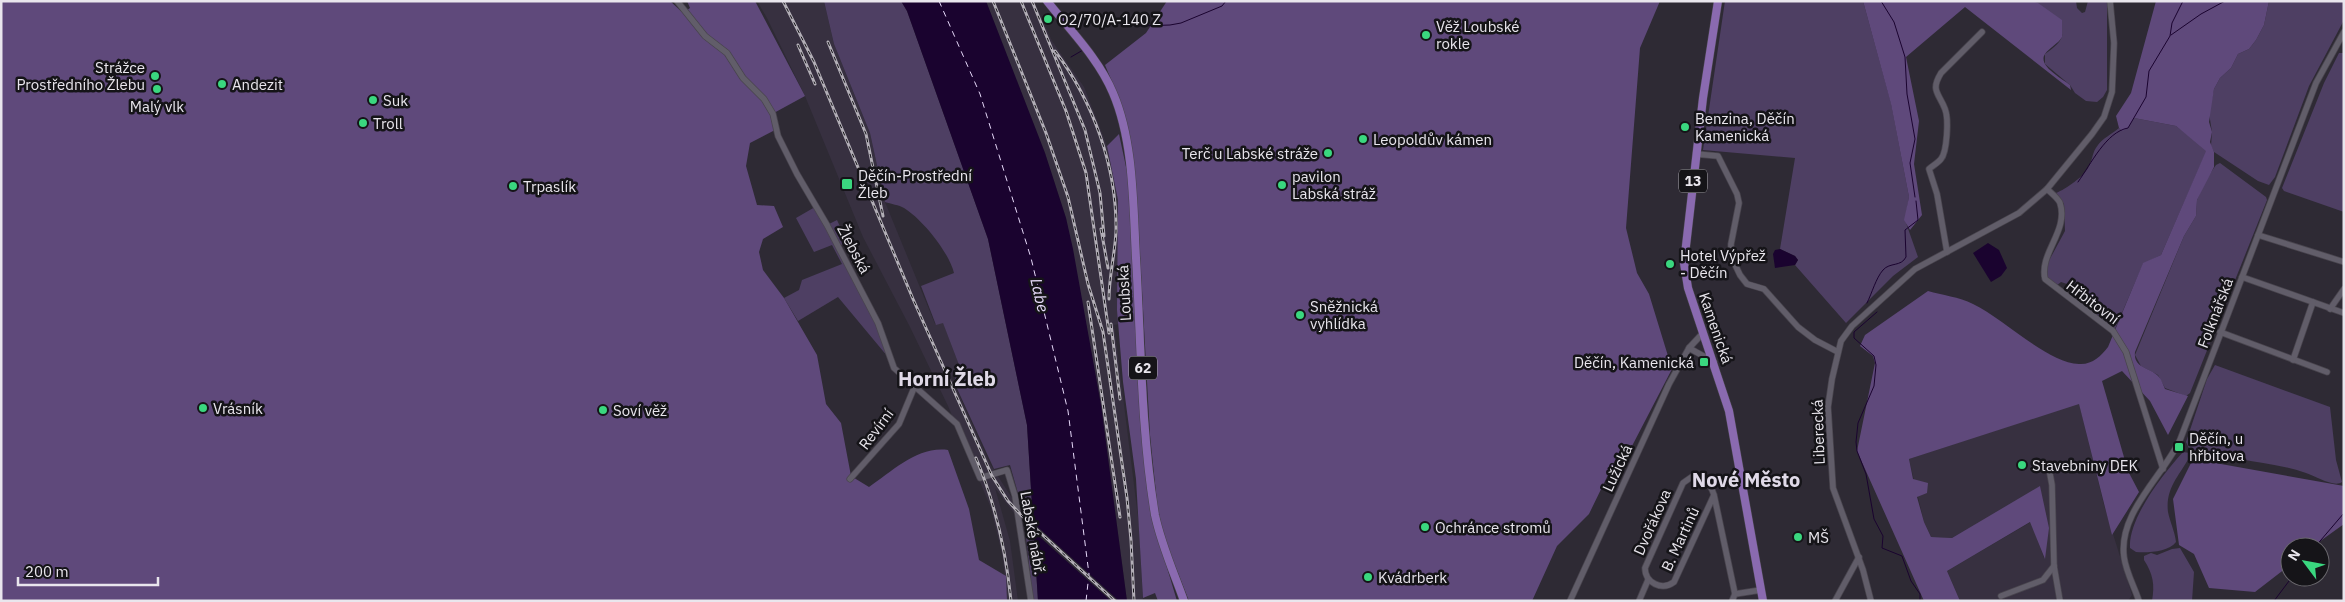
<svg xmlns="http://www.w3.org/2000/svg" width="2345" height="602" font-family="'IBM Plex Sans',sans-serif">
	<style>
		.built { fill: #373040 }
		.green { fill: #4e3f63 }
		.forest { fill: #5f497b }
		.water { fill: #1a032f }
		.pier { fill: #2e2a34 }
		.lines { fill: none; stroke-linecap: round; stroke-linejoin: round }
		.stream { stroke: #1a032f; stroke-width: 1 }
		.ferry { stroke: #e6d9f9; stroke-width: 1; stroke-dasharray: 6 5; stroke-linecap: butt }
		.minor-casing { stroke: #49454e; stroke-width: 7 }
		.major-casing { stroke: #49454e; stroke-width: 9 }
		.minor { stroke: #615d69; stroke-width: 5.5 }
		.major { stroke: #8a6ab0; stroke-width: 8 }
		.rail-casing { stroke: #b3afb7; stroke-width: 3 }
		.rail { stroke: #151418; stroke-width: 1; stroke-dasharray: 4; stroke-linecap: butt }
		.poi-dot { fill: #3ad77f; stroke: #151418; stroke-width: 2 }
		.labels { text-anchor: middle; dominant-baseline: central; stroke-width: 5; stroke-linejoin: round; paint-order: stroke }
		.shield { fill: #151418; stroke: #a9a7ad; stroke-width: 1 }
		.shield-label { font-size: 14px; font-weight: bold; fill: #e9e6ed }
		.poi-label { font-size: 15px; fill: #e9e6ed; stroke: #151418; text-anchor: start }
		.street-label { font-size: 15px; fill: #e9e6ed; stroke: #151418 }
		.water-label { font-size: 16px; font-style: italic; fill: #e6d9f9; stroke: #151418 }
		.district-label { font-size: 20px; font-weight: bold; fill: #e0dae8; stroke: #151418 }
	</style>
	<rect width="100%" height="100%" fill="#2e2a34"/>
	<!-- built -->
	<g class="built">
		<polygon points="757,1 824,1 834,44 870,133 885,202 935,324 943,322 959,365 951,377 990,464 1014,501 1017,517 995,488 1010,541 1018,601 1007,601 1003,558 991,508 948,406 910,327 863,237 805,96 767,18"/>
		<polygon points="986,1 1034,1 1052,41 1084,87 1107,146 1118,200 1119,324 1114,325 1139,525 1143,601 1127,601 1101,405 1066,218 1045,153"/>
		<polygon points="2079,403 2104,505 2132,595 2128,601 1960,601 1947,571 2031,522 2044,558 2040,487 1952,538 1931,537 1924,522 1909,459"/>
	</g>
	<!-- green -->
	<g class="green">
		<path d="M824 1H901L907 11 988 239 1027 425 1038 601H1033L1025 528 1026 512 1023 511 1010 465 994 469 954 382 959 365 943 323 936 325 921 286 954 273C949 252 922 219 904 208 899 205 891 204 885 202L870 133 834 44Z"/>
		<polygon points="1725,1 1863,1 1891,103 1909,197 1905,220 1918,257 1893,276 1846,323 1795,265 1798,260 1795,256 1780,249 1795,158 1703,150"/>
		<path d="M2031 1H2076L2077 8 2082 13 2085 12 2088 1H2107V90L2103 97 2097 102 2086 101 2075 93 2070 85 2045 64V54C2050 50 2060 44 2062 36 2064 25 2040 5 2031 1Z"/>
		<polygon points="2269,1 2344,1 2344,20 2309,86 2275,177 2269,185 2258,181 2214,152 2211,146 2212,132 2209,113 2214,89 2220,78 2231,68 2238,54 2249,49 2256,40 2264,25"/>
		<polygon points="2339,53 2344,53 2344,212 2284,191 2282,188 2324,83"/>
		<path d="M2134 118 2176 126 2207 150 2161 255 2143 264 2115 329 2076 300 2078 294 2070 285 2061 282 2056 286 2047 278 2045 268 2065 231 2064 204 2056 193C2066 189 2085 176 2089 166 2093 159 2092 152 2098 145 2102 139 2113 133 2119 128L2122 131Z"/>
		<polygon points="2220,163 2266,197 2267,200 2190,393 2186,396 2165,388 2158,375 2141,366 2135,355 2184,236 2196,216 2197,200 2207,178 2216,165"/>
		<polygon points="815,207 827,225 837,220 847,242 839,246 865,296 888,357 838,297 798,321 784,298 799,290 802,280 842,264 832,245 814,252 796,218"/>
		<path d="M2215 365 2330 407 2336 460 2342 482C2334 488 2316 476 2306 473 2268 460 2227 461 2189 448L2186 442 2207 379Z"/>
		<path d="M2183 452 2190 453V456C2180 475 2165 488 2168 512 2170 522 2175 532 2176 542 2169 552 2147 553 2136 552L2130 548C2128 518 2164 473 2183 452Z"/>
		<path d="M2180 548 2194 572 2192 601H2152C2155 584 2153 574 2144 560V556L2151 553 2157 555 2172 549Z"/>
	</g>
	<!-- forest -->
	<g class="forest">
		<path d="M1 1H670L683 13 690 8 687 1H755L805 96 772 114 775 130 750 143 746 166 757 205 774 206 783 227 763 239 759 252 763 270 784 298 817 355 826 404 841 423 851 476 869 487C893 471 917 446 948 450L969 509 979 560 1006 576 1007 601H1Z"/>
		<polygon points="1167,1 1660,1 1640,48 1626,228 1637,273 1649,294 1672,369 1632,446 1623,444 1589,514 1557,546 1532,601 1189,601 1167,545 1158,512 1150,435 1136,183 1122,106 1105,65 1146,33"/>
		<path d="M1863 1H2031L2038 3 2062 20V37C2058 44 2050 47 2045 54 2037 66 2063 79 2070 85L2071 90 1965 7 1906 57 1919 121 1914 164 1922 215 1910 230 1904 220 1909 197 1891 104Z"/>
		<path d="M2156 1H2269L2264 25 2256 40 2249 49 2238 54 2231 68 2220 78 2214 89 2209 122 2212 132 2210 142 2214 152V167L2197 200 2196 216 2184 236 2135 352C2133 369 2151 367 2159 377 2162 380 2163 385 2165 389L2188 396 2168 435 2150 401 2122 371 2102 381 2128 471 2139 492 2112 535 2079 404 1909 459 1913 479 1928 483 1927 493 1917 497 1924 522 1931 537 1952 538 2040 486 2049 528 2045 559 2030 522 1947 571 1960 601H1924L1857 451 1875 363 1873 356 1860 346 1865 335 1928 291C1942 295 1959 297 1973 304 2003 318 2047 363 2079 364 2092 365 2101 356 2108 347L2143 263 2161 255 2206 151 2176 126 2134 118 2128 128 2122 131 2119 128 2116 116 2131 93Z"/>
		<polygon points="1119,134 1129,181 1154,524 1177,601 1158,601 1155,593 1143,598 1136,479 1123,382 1117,310 1118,200 1107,146"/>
		<polygon points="2193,459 2344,486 2344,524 2312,547 2290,547 2290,565 2255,592 2209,588 2194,554 2179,545 2173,499"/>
	</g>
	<!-- water -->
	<g class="water">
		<polygon points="901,1 986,1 1045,153 1066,218 1073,249 1101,405 1127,601 1038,601 1027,425 988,239 907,11"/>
		<polygon points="1988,243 1999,250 2007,268 2001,276 1991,282 1973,253"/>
		<polygon points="1780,249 1795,256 1798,260 1795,265 1775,268 1773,254 1775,250"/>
	</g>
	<!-- pier -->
	<polygon class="pier" points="1030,520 1119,601 1111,601 1031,529"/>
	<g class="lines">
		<!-- stream -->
		<g class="stream">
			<polyline points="1881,1 1894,22 1905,57 1907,94 1915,139 1910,163 1915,197"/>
			<polyline points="1139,26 1170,25 1181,23 1222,6 1226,1"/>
			<polyline points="2171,35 2201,14 2225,1"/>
			<polyline points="1071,57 1083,50"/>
			<path d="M2078 182C2091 164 2106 132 2128 128L2146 97 2149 71 2170 36 2172 23 2183 1"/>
			<path d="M1867 303C1872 293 1876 278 1883 270 1890 262 1901 267 1906 257L1905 230 1918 220 1916 201"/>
			<polyline points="1877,312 1854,332 1854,338 1874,356 1876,365 1874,386 1858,423 1856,442 1857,451 1866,474 1874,519 1883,536 1882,548 1902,556 1911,581 1920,594 1920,601"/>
			<polyline points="2315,547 2344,513"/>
			<polyline points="2274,601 2292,577"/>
		</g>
		<!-- ferry -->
		<polyline class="ferry" points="939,1 980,94 1031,258 1068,411 1089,574 1086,601"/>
		<!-- minor casing -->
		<g class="minor-casing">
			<g id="minor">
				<polyline points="677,1 705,36 727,53 743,78 764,99 773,114 778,136 797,174 827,225 878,323 894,368 957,424 980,478 1007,470 1015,496 1031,601"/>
				<polyline points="1696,154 1718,156 1737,194 1739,203 1731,244 1731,256 1740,275 1747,284 1764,289 1798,327 1815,340 1838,352"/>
				<path d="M2047 189C2051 193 2058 198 2060 203 2069 231 2039 253 2045 279L2113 331 2126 352 2163 469"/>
				<polyline points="2258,235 2344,262"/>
				<path d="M1947 252 1937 194 1929 169C1932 166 1938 163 1941 159 1947 152 1949 119 1945 109 1939 93 1930 91 1941 73L1982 32"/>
				<polyline points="2242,277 2344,313"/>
				<polyline points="2330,309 2344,289"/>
				<polyline points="2220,332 2327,372"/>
				<polyline points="1689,348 1714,362"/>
				<polyline points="2293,360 2313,302"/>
				<polyline points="2050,474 2052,485 2054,566 2060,601"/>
				<polyline points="850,479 899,424 914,388"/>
				<path d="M1714 495 1674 582C1662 591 1645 583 1645 568L1683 483 1693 476C1706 477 1710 483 1714 495L1735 594"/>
				<polyline points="2001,596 2043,580 2054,566"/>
				<polyline points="1570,601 1669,384 1689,348 1703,333"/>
				<polyline points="1639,601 1648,580"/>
				<polyline points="1732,601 1735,594 1761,590"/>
				<polyline points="1835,601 1859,557"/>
				<polyline points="1871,601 1863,570 1833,488 1828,407 1832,379 1841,341 1852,326 1915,269 2019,213 2047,189 2092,134 2104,117 2112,92 2114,43 2110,1"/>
				<path d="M2139 601C2134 586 2126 572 2124 557 2118 513 2163 476 2180 440L2316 83 2344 32"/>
			</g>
		</g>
		<!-- major casing -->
		<g class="major-casing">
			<g id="major">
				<path d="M1047 1C1070 30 1099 59 1113 93 1134 142 1133 205 1136 258 1141 343 1141 431 1155 515 1161 544 1174 573 1184 601"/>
				<polyline points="1718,1 1703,98 1684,263 1688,288 1729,411 1763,601"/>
			</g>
		</g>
		<!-- minor -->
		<use href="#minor" class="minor"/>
		<!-- major -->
		<use href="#major" class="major"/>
		<!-- rail casing -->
		<g class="rail-casing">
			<g id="rail">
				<polyline points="783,1 814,62 913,299 992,476 1008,501 1022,516 1115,601"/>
				<polyline points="993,1 1046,133 1068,197 1088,284 1103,332 1127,498 1131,540 1134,601"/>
				<polyline points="1021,1 1066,111 1086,173 1109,333"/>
				<polyline points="1032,1 1085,130 1100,193 1104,236"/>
				<polyline points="828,42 866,134 883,216"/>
				<polyline points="798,45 815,84"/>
				<path d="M1055 51C1093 101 1117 167 1116 231 1115 254 1109 276 1109 299"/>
				<polyline points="1101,229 1108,268"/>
				<polyline points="1088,302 1120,517"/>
				<polyline points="1111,324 1120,399"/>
				<path d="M976 458C996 505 1006 551 1011 601"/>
			</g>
		</g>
		<!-- rail -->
		<use href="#rail" class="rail"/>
	</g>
	<!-- markers -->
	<g class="poi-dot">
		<circle cx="1048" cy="19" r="5"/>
		<circle cx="1426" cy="35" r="5"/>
		<circle cx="155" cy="76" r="5"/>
		<circle cx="222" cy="84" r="5"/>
		<circle cx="157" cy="89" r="5"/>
		<circle cx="373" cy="100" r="5"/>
		<circle cx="363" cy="123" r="5"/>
		<circle cx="1685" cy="127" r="5"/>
		<circle cx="1363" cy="139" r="5"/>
		<circle cx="1328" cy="153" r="5"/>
		<rect x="841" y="178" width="12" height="12" rx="2.5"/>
		<circle cx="1282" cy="185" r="5"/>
		<circle cx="513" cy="186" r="5"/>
		<circle cx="1670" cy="264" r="5"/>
		<circle cx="1300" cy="315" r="5"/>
		<rect x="1699" y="357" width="10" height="10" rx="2.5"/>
		<circle cx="203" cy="408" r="5"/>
		<circle cx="603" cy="410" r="5"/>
		<rect x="2174" y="442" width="10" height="10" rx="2.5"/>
		<circle cx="2022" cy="465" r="5"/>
		<circle cx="1425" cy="527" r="5"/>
		<circle cx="1798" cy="537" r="5"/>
		<circle cx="1368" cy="577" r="5"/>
	</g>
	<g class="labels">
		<!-- shield labels -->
		<g class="shield">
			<rect x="1679" y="169.5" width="28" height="23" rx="4"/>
			<rect x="1129" y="356.5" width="28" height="23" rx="4"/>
		</g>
		<g class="shield-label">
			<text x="1693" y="181">13</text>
			<text x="1143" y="368">62</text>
		</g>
		<!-- poi labels -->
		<g class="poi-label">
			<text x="1058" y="19">O2/70/A-140 Z</text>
			<text x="1436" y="26">Věž Loubské<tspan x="1436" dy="17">rokle</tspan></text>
			<text x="145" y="67" text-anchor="end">Strážce<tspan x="145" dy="17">Prostředního Žlebu</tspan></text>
			<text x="232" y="84">Andezit</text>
			<text x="383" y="100">Suk</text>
			<text x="157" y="106" text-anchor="middle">Malý vlk</text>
			<text x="1695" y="118">Benzina, Děčín<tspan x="1695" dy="17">Kamenická</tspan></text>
			<text x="373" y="123">Troll</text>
			<text x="1373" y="139">Leopoldův kámen</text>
			<text x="1318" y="153" text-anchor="end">Terč u Labské stráže</text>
			<text x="858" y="175">Děčín-Prostřední<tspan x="858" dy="17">Žleb</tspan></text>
			<text x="1292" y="176">pavilon<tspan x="1292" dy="17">Labská stráž</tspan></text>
			<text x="523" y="186">Trpaslík</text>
			<text x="1680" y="255">Hotel Výpřež<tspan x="1680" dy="17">- Děčín</tspan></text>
			<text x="1310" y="306">Sněžnická<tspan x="1310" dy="17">vyhlídka</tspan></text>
			<text x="1694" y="362" text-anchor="end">Děčín, Kamenická</text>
			<text x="213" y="408">Vrásník</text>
			<text x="613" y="410">Soví věž</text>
			<text x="2189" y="438">Děčín, u<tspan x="2189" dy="17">hřbitova</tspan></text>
			<text x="2032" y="465">Stavebniny DEK</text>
			<text x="1435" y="527">Ochránce stromů</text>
			<text x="1808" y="537">MŠ</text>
			<text x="1378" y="577">Kvádrberk</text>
		</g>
		<!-- street labels -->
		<g class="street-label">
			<text transform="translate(854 249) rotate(62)">Žlebská</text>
			<text transform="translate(1124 293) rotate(-93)">Loubská</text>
			<text transform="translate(2093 302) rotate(37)">Hřbitovní</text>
			<text transform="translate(2215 313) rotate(-69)">Folknářská</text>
			<text transform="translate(1716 328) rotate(71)">Kamenická</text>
			<text transform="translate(876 429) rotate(-53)">Revírní</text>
			<text transform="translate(1818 432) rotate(-92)">Liberecká</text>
			<text transform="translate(1617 468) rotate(-65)">Lužická</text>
			<text transform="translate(1652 522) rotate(-66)">Dvořákova</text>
			<text transform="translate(1033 533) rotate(80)">Labské nábř.</text>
			<text transform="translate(1680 539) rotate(-65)">B. Martinů</text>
		</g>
		<!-- water labels -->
		<g class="water-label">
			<text transform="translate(1040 295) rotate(77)">Labe</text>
		</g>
		<!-- district labels -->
		<g class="district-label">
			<text x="947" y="378">Horní Žleb</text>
			<text x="1746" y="479">Nové Město</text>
		</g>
	</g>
	<!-- border -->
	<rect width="2345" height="602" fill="none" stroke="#e9e6ed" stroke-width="5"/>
	<!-- north arrow -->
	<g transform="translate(2305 562) rotate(302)"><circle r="24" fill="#151418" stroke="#6a686d"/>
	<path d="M0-4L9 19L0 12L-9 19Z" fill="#3ad77f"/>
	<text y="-8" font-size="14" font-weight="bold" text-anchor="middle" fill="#e9e6ed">N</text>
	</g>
	<!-- scale -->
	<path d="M18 577v8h140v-8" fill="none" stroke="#e9e6ed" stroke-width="2.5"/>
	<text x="25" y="577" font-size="15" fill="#e9e6ed" stroke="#151418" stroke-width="4" paint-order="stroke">200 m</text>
</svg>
